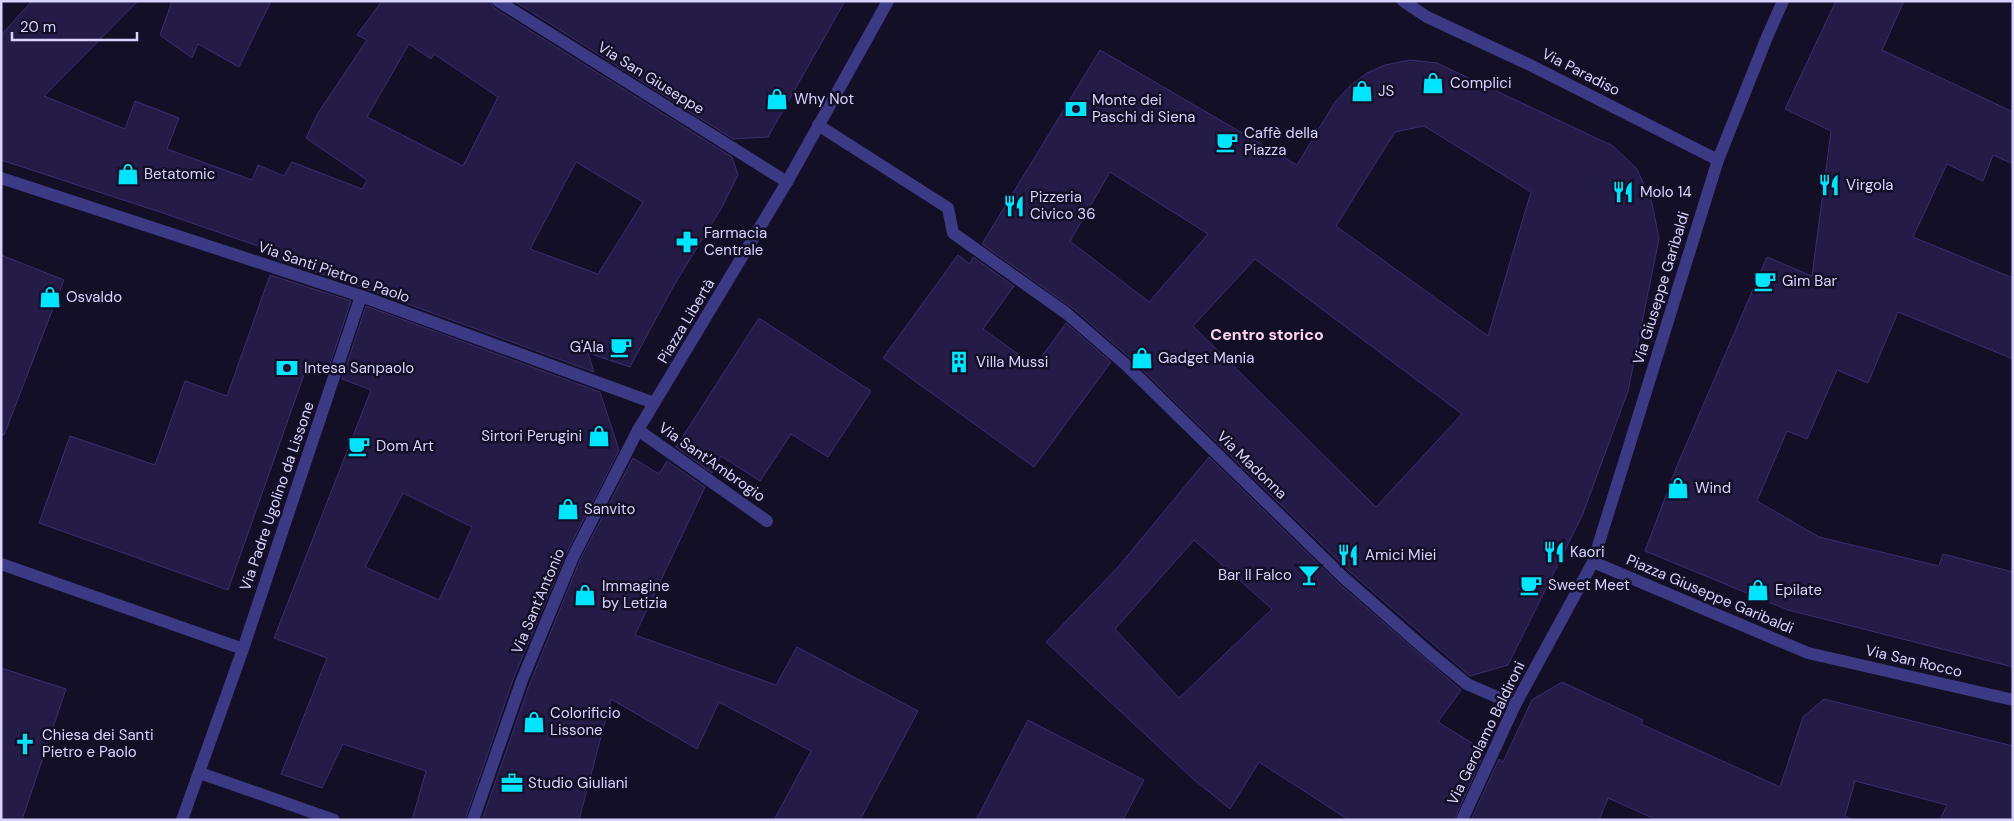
<svg xmlns="http://www.w3.org/2000/svg" width="2014" height="821" font-family="'DM Sans',sans-serif">
	<style>
		.building { fill: #241b47; stroke: #3b2d73; fill-rule: evenodd }
		.lines { fill: none; stroke-linecap: round; stroke-linejoin: round }
		.street { stroke: #3d3a85; stroke-width: 12 }
		.labels { text-anchor: middle; dominant-baseline: central; stroke-width: 5; stroke-linejoin: round; paint-order: stroke }
		.street-label { font-size: 15px; fill: #d9d4ff; stroke: #130f26 }
		.poi-label { font-size: 15px; fill: #d9d4ff; stroke: #130f26; text-anchor: start }
		.neighbourhood-label { font-size: 16px; font-weight: bold; fill: #ffd6f0; stroke: #130f26 }
	</style>
	<rect width="100%" height="100%" fill="#130f26"/>
	<!-- building -->
	<g class="building">
		<path d="M32 1H138L44 96 125 129 135 101 179 118 167 149 252 180 258 165 284 176 292 162 362 189 367 180 306 138 318 113 367 40 357 35 382 1H490L494 8 732 157 738 175 722 207 673 287 630 367 588 353 594 372 364 288 276 259 278 253 166 214 1 160V35ZM409 44 431 59 434 54 498 97 463 166 367 117ZM576 162 643 202 598 274 530 249Z"/>
		<polygon points="172,1 271,1 239,67 198,44 192,58 160,35"/>
		<polygon points="514,1 845,1 768,137 733,139"/>
		<polygon points="1836,1 1904,1 1882,50 2013,112 2013,164 1993,155 1983,181 1947,164 1913,237 2013,278 2013,359 1898,312 1868,383 1837,370 1807,439 1787,431 1757,501 1819,537 1939,566 1943,554 2013,572 2013,667 1788,610 1645,551 1677,466 1767,257 1812,276 1831,131 1785,109"/>
		<path d="M1100 50 1297 165 1335 102 1351 85 1367 73 1385 65 1410 60 1437 63 1613 146 1637 169 1652 203 1659 239 1628 391 1582 516 1508 665 1470 676 1349 571 1130 358 1075 310 982 244ZM1424 126 1531 192 1488 336 1336 226 1395 132ZM1110 172 1208 234 1149 302 1070 241ZM1255 259 1462 414 1376 507 1193 326Z"/>
		<polygon points="1,255 64,280 4,435 1,435"/>
		<polygon points="958,255 970,264 973,257 1014,286 983,329 1035,366 1066,323 1111,362 1034,467 883,358"/>
		<polygon points="270,275 351,301 327,373 307,366 228,590 39,523 70,436 155,465 185,381 227,396"/>
		<path d="M366 306 600 392 619 450 566 554 514 677 465 820H412L426 771 343 744 322 788 281 774 327 658 274 638 371 390 342 379ZM403 493 472 527 439 600 365 567Z"/>
		<polygon points="759,318 871,391 828,457 791,434 760,481 721,456 712,473 676,447"/>
		<path d="M1209 457 1338 583 1461 690 1438 722 1485 751 1454 820H1349L1259 762 1230 809 1192 778 1046 642 1119 566ZM1194 540 1272 609 1179 698 1115 629Z"/>
		<polygon points="633,458 659,474 667,461 705,487 635,635 776,685 797,647 918,711 860,820 774,820 811,751 719,702 697,749 611,699 579,820 482,820 530,683 580,560"/>
		<polygon points="1,668 66,689 22,820 1,820"/>
		<polygon points="1562,682 1643,720 1641,724 1780,787 1803,717 1824,699 2013,746 2013,820 1940,820 1947,805 1855,781 1845,816 1853,820 1657,820 1608,798 1599,820 1471,820 1499,759 1503,762 1532,700"/>
		<polygon points="1028,720 1144,780 1123,820 976,820"/>
	</g>
	<g class="lines">
		<!-- street -->
		<g class="street">
			<polyline points="498,1 787,182"/>
			<polyline points="1403,1 1427,17 1530,65 1718,160"/>
			<polyline points="818,125 948,208 953,233 1066,313 1125,364 1343,577 1433,656 1467,684 1515,705"/>
			<polyline points="1,178 361,296 654,403"/>
			<polyline points="638,430 767,521"/>
			<polyline points="1593,562 1808,653 2013,700"/>
			<polyline points="1,564 243,649"/>
			<polyline points="200,773 334,820"/>
			<polyline points="182,820 243,649 361,296"/>
			<polyline points="473,820 522,680 573,557 638,430 787,182 888,1"/>
			<polyline points="1462,820 1515,705 1593,562 1718,160 1767,37 1783,1"/>
		</g>
	</g>
	<!-- icons -->
	<defs>
		<g id="shop-bare" transform="scale(1.725)"><path d="M-5-2.5h2.3a2.7 3.5 0 0 1 5.4 0H5L5.5 6h-11ZM-1.5-2.5h3a1.5 2.3 0 0 0-3 0Z" fill="#00e5ff" stroke="#130f26" stroke-width="2.5" paint-order="stroke"/></g>
		<g id="bank-bare" transform="scale(1.725)"><path d="M-6-4H6V4H-6ZM0-2.3a2.3 2.3 0 1 0 0 4.6a2.3 2.3 0 1 0 0-4.6Z" fill="#00e5ff" stroke="#130f26" stroke-width="2.5" paint-order="stroke"/></g>
		<g id="cafe-bare" transform="scale(1.725)"><path d="M-5.5-4.5H6V0H3Q3 3.5 0 3.5H-2.5Q-5.5 3.5-5.5 0ZM3-3.2v2h1.7v-2ZM-6 4.5H4V6H-6Z" fill="#00e5ff" stroke="#130f26" stroke-width="2.5" paint-order="stroke"/></g>
		<g id="restaurant-bare" transform="scale(1.725)"><path d="M-5-6h1v4h1v-4h1v4h1v-4h1v5L-1.5 .5V6h-2V.5L-5-1ZM5-6V6H3V1.5H1.5Q1.5-4 5-6Z" fill="#00e5ff" stroke="#130f26" stroke-width="2.5" paint-order="stroke"/></g>
		<g id="pharmacy-bare" transform="scale(1.725)"><path d="M-2-6h4v4h4v4h-4v4h-4v-4h-4v-4h4Z" fill="#00e5ff" stroke="#130f26" stroke-width="2.5" paint-order="stroke"/></g>
		<g id="building-bare" transform="scale(1.725)"><path d="M-4-6H4V6H1V3H-1V6H-4ZM-2.5-4.3h1.7v1.8h-1.7ZM.8-4.3h1.7v1.8H.8ZM-2.5-1h1.7V.8h-1.7ZM.8-1h1.7V.8H.8Z" fill="#00e5ff" stroke="#130f26" stroke-width="2.5" paint-order="stroke"/></g>
		<g id="bar-bare" transform="scale(1.725)"><path d="M-6-5H6L.8 .8V4.5H3.5V6h-7V4.5H-.8V.8Z" fill="#00e5ff" stroke="#130f26" stroke-width="2.5" paint-order="stroke"/></g>
		<g id="church-bare" transform="scale(1.725)"><path d="M-1.2-6h2.4v3.5h3.3v2.4h-3.3V6h-2.4V-.1h-3.3v-2.4h3.3Z" fill="#00e5ff" stroke="#130f26" stroke-width="2.5" paint-order="stroke"/></g>
		<g id="office-bare" transform="scale(1.725)"><path d="M-6-3h4V-5.5h4V-3h4V5H-6ZM-1-4.5V-3h2v-1.5ZM-6 0V1H6V0Z" fill="#00e5ff" stroke="#130f26" stroke-width="2.5" paint-order="stroke"/></g>
	</defs>
	<g fill-rule="evenodd">
		<use href="#shop-bare" x="1433" y="83"/>
		<use href="#shop-bare" x="1362" y="91"/>
		<use href="#shop-bare" x="777" y="99"/>
		<use href="#bank-bare" x="1076" y="109"/>
		<use href="#cafe-bare" x="1227" y="142"/>
		<use href="#shop-bare" x="128" y="174"/>
		<use href="#restaurant-bare" x="1829" y="185"/>
		<use href="#restaurant-bare" x="1623" y="192"/>
		<use href="#restaurant-bare" x="1014" y="206"/>
		<use href="#pharmacy-bare" x="687" y="242"/>
		<use href="#cafe-bare" x="1765" y="281"/>
		<use href="#shop-bare" x="50" y="297"/>
		<use href="#cafe-bare" x="621" y="347"/>
		<use href="#shop-bare" x="1142" y="358"/>
		<use href="#building-bare" x="959" y="362"/>
		<use href="#bank-bare" x="287" y="368"/>
		<use href="#shop-bare" x="599" y="436"/>
		<use href="#cafe-bare" x="359" y="446"/>
		<use href="#shop-bare" x="1678" y="488"/>
		<use href="#shop-bare" x="568" y="509"/>
		<use href="#restaurant-bare" x="1554" y="552"/>
		<use href="#restaurant-bare" x="1348" y="555"/>
		<use href="#bar-bare" x="1309" y="575"/>
		<use href="#cafe-bare" x="1531" y="585"/>
		<use href="#shop-bare" x="1758" y="590"/>
		<use href="#shop-bare" x="585" y="595"/>
		<use href="#shop-bare" x="534" y="722"/>
		<use href="#church-bare" x="25" y="744"/>
		<use href="#office-bare" x="512" y="783"/>
	</g>
	<g class="labels">
		<!-- street labels -->
		<g class="street-label">
			<text transform="translate(1581 72) rotate(27)">Via Paradiso</text>
			<text transform="translate(651 78) rotate(32)">Via San Giuseppe</text>
			<text transform="translate(334 272) rotate(19)">Via Santi Pietro e Paolo</text>
			<text transform="translate(1661 288) rotate(-73)">Via Giuseppe Garibaldi</text>
			<text transform="translate(686 321) rotate(-59)">Piazza Libertà</text>
			<text transform="translate(712 462) rotate(35)">Via Sant'Ambrogio</text>
			<text transform="translate(1252 465) rotate(44)">Via Madonna</text>
			<text transform="translate(277 496) rotate(-71)">Via Padre Ugolino da Lissone</text>
			<text transform="translate(1710 594) rotate(23)">Piazza Giuseppe Garibaldi</text>
			<text transform="translate(538 601) rotate(-67)">Via Sant'Antonio</text>
			<text transform="translate(1914 661) rotate(13)">Via San Rocco</text>
			<text transform="translate(1486 733) rotate(-64)">Via Gerolamo Baldironi</text>
		</g>
		<!-- poi labels -->
		<g class="poi-label">
			<text x="1450" y="83">Complici</text>
			<text x="1378" y="91">JS</text>
			<text x="794" y="99">Why Not</text>
			<text x="1092" y="100">Monte dei<tspan x="1092" dy="17">Paschi di Siena</tspan></text>
			<text x="1244" y="133">Caffè della<tspan x="1244" dy="17">Piazza</tspan></text>
			<text x="144" y="174">Betatomic</text>
			<text x="1846" y="185">Virgola</text>
			<text x="1640" y="192">Molo 14</text>
			<text x="1030" y="197">Pizzeria<tspan x="1030" dy="17">Civico 36</tspan></text>
			<text x="704" y="233">Farmacia<tspan x="704" dy="17">Centrale</tspan></text>
			<text x="1782" y="281">Gim Bar</text>
			<text x="66" y="297">Osvaldo</text>
			<text x="604" y="347" text-anchor="end">G'Ala</text>
			<text x="1158" y="358">Gadget Mania</text>
			<text x="976" y="362">Villa Mussi</text>
			<text x="304" y="368">Intesa Sanpaolo</text>
			<text x="582" y="436" text-anchor="end">Sirtori Perugini</text>
			<text x="376" y="446">Dom Art</text>
			<text x="1695" y="488">Wind</text>
			<text x="584" y="509">Sanvito</text>
			<text x="1570" y="552">Kaori</text>
			<text x="1365" y="555">Amici Miei</text>
			<text x="1292" y="575" text-anchor="end">Bar Il Falco</text>
			<text x="1548" y="585">Sweet Meet</text>
			<text x="602" y="586">Immagine<tspan x="602" dy="17">by Letizia</tspan></text>
			<text x="1775" y="590">Epilate</text>
			<text x="550" y="713">Colorificio<tspan x="550" dy="17">Lissone</tspan></text>
			<text x="42" y="735">Chiesa dei Santi<tspan x="42" dy="17">Pietro e Paolo</tspan></text>
			<text x="528" y="783">Studio Giuliani</text>
		</g>
		<!-- neighbourhood labels -->
		<g class="neighbourhood-label">
			<text x="1267" y="334">Centro storico</text>
		</g>
	</g>
	<!-- border -->
	<rect width="2014" height="821" fill="none" stroke="#d9d4ff" stroke-width="5"/>
	<!-- scale -->
	<path d="M12 32v8h125v-8" fill="none" stroke="#d9d4ff" stroke-width="2.5"/>
	<text x="20" y="32" font-size="15" fill="#d9d4ff" stroke="#130f26" stroke-width="4" paint-order="stroke">20 m</text>
</svg>
